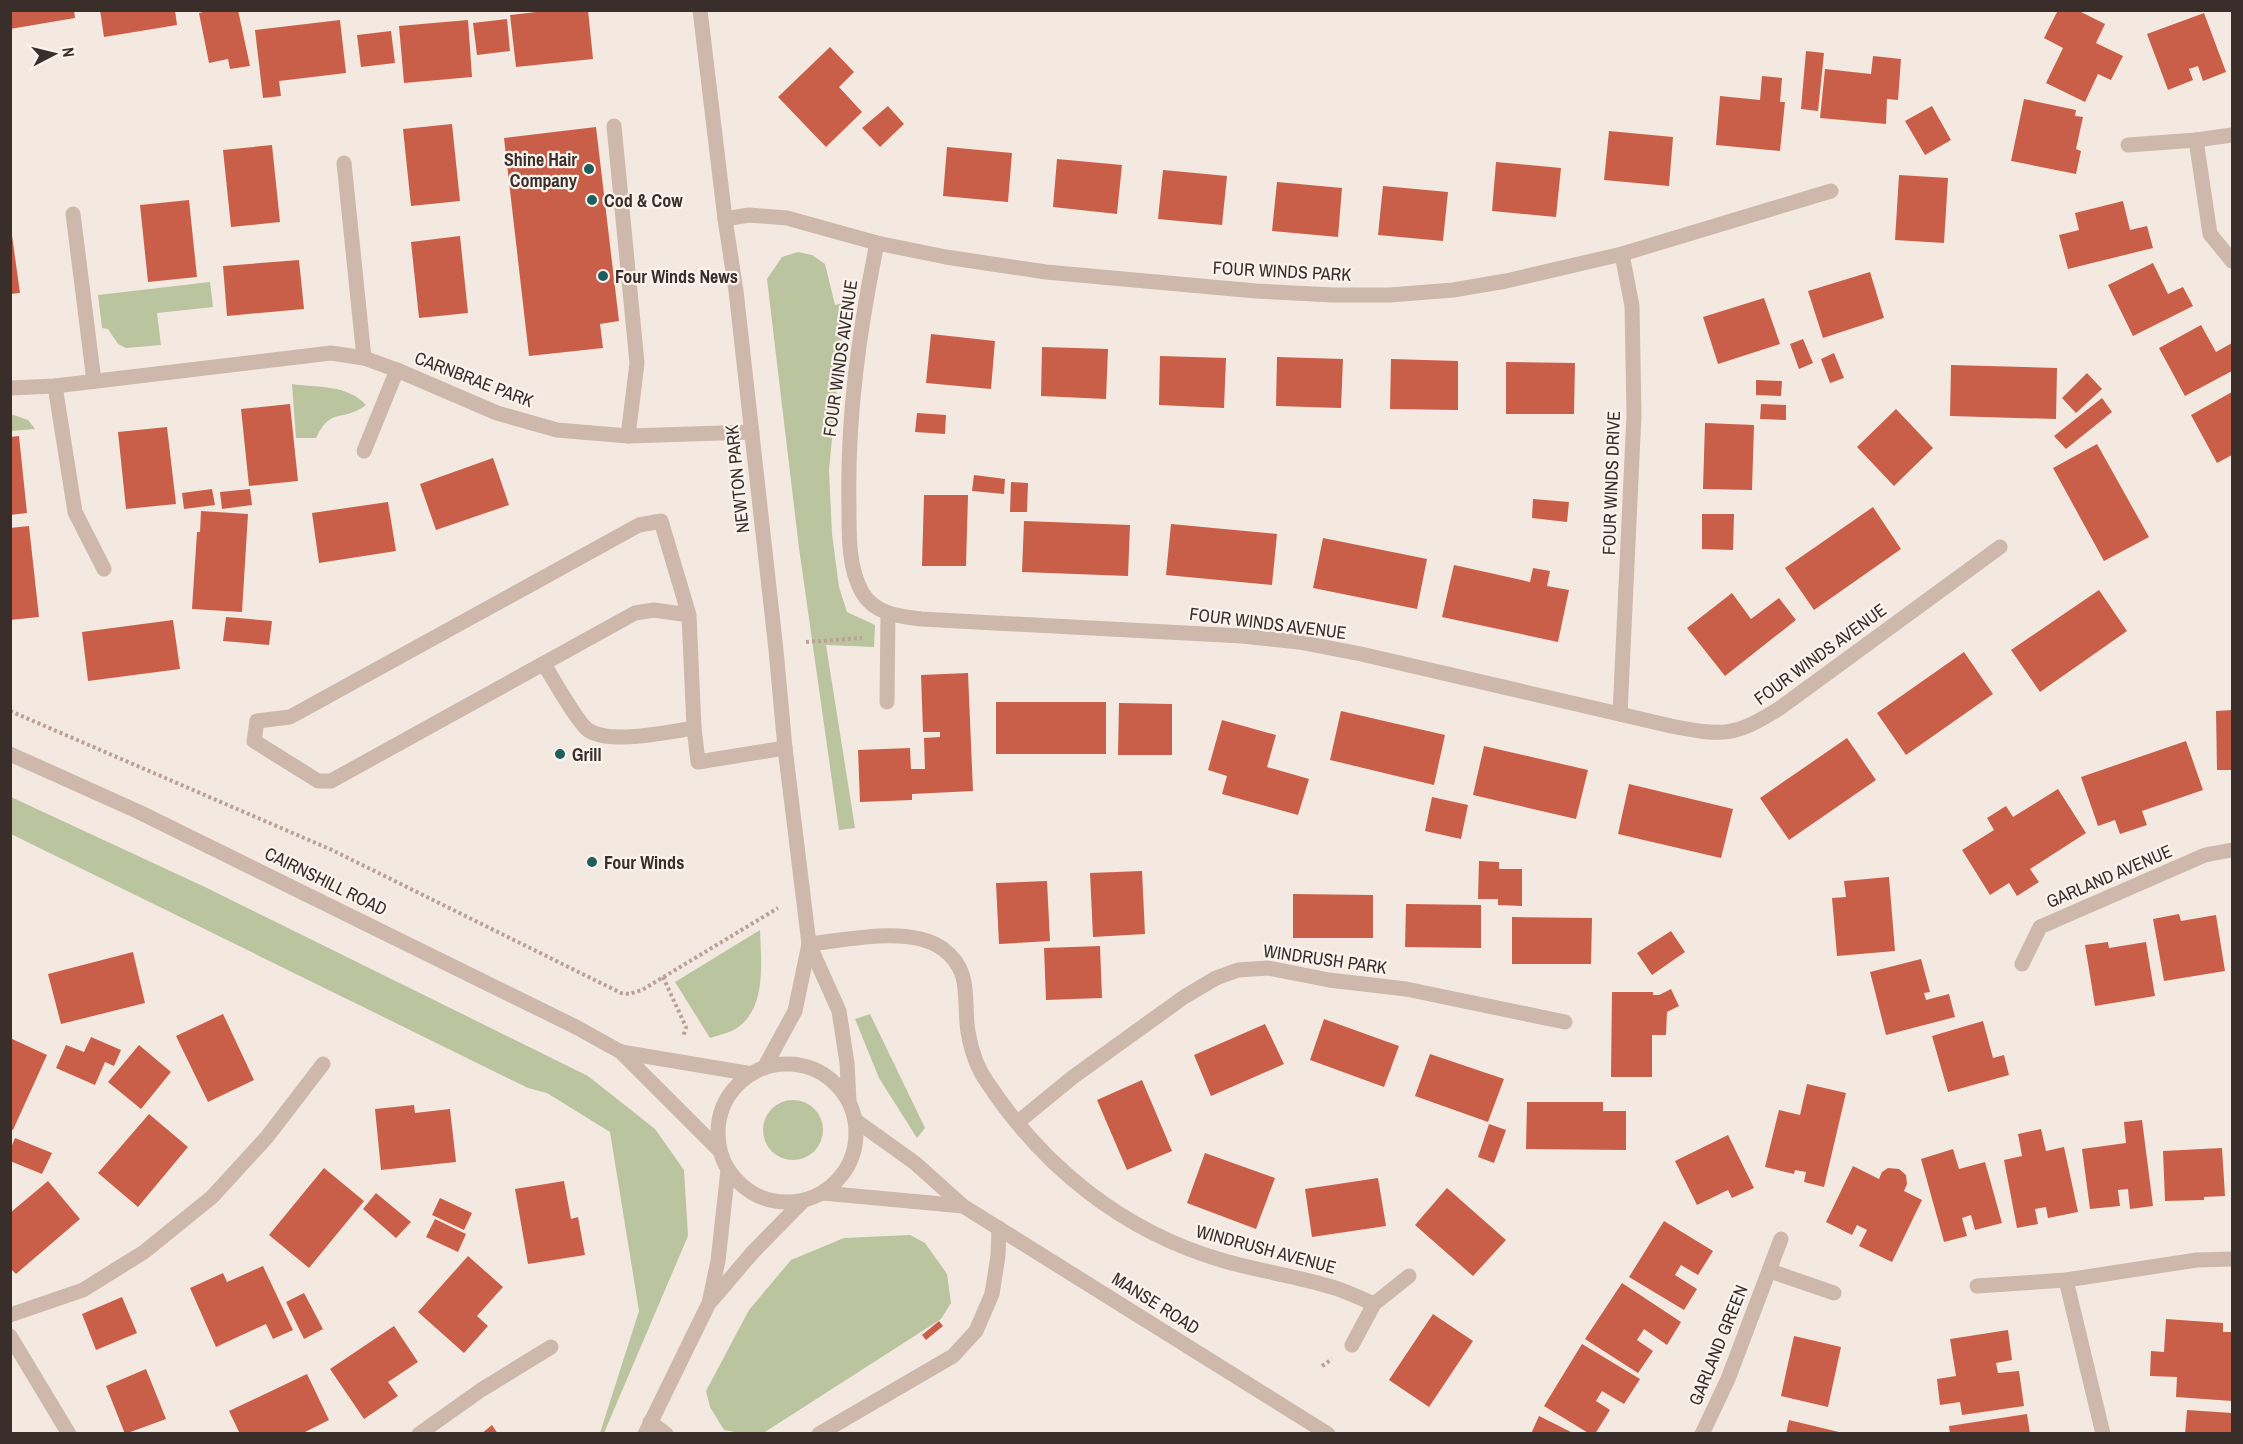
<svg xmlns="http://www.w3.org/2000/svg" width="2243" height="1444" font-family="'Archivo Narrow',sans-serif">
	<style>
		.green { fill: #bac49f }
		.building { fill: #c95f48 }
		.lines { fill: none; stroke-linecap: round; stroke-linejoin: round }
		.path { stroke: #b9a295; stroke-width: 4; stroke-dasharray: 3 3; stroke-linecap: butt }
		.minor { stroke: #cdb8ab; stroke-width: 15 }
		.poi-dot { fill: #1e5e5d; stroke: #fbf3ed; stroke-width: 2 }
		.labels { text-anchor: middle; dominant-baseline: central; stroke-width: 4.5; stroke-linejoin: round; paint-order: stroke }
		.poi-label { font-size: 18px; font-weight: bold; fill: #3a2e2a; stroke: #fbf3ed; text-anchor: start }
		.street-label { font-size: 18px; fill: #3a2e2a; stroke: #fbf3ed }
	</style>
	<rect width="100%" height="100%" fill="#f4e9e0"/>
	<!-- green -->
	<g class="green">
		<polygon points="798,252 812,255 825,264 835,305 845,303 829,470 832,534 839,587 847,612 875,625 874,647 826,645 855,828 839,830 799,548 767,279 782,257"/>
		<polygon points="210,282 213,307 157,313 161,345 126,348 118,344 108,329 102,328 98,295"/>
		<path d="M292 384C318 388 347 384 366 405 342 423 331 406 316 438H296Z"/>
		<polygon points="11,414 28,420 35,429 11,431"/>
		<polygon points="11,797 207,888 588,1076 655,1129 684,1170 688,1236 604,1433 600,1433 639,1311 610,1132 547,1093 528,1088 11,834"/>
		<path d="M760 930C761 961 767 1008 737 1028 730 1033 718 1035 710 1038L675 982Z"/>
		<polygon points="870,1014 925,1128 917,1138 879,1078 855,1019"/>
		<circle cx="793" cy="1130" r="30"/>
		<polygon points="910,1235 925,1243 947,1274 951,1303 941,1319 765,1432 741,1433 724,1430 710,1407 706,1391 749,1310 791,1260 844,1238"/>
	</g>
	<!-- building -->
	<g class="building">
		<polygon points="10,10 74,10 75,18 10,29"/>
		<polygon points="100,10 175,10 177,25 104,37"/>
		<polygon points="211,10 238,10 250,66 230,69 228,59 209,63 199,13"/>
		<polygon points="554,10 588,10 593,59 516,67 510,15"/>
		<polygon points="2058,10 2077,10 2105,24 2096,43 2123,56 2111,80 2098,74 2085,102 2046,83 2063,48 2044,38"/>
		<polygon points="2204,13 2226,72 2203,81 2198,66 2189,69 2193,80 2168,90 2147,34"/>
		<polygon points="507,19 510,51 477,55 473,23"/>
		<polygon points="340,20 346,73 279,81 281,96 263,98 255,30"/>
		<polygon points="468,20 472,77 404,83 399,26"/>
		<polygon points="391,31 395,63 361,67 357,35"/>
		<polygon points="830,47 854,72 839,87 862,112 826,147 778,97"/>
		<polygon points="1806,51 1824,53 1818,111 1801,109"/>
		<polygon points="1873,56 1901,59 1898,100 1887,99 1886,124 1820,118 1825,69 1871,74"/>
		<polygon points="1762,76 1782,78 1780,102 1785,102 1780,151 1716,145 1720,96 1760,100"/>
		<polygon points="2024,99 2076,110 2075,116 2083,117 2076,149 2081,151 2076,174 2011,161"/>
		<polygon points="888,106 904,124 880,147 862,128"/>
		<polygon points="1932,106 1951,140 1925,155 1905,121"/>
		<polygon points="452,124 460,201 411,206 403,129"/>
		<polygon points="596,127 619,321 600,324 603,348 529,356 504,138"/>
		<polygon points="1609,131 1673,137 1669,186 1604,180"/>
		<polygon points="272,145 280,222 231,227 223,150"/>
		<polygon points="947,147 1012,153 1008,202 943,196"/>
		<polygon points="1057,159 1122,165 1117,214 1053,207"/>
		<polygon points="1496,162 1561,168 1556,217 1492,211"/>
		<polygon points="1163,170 1227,176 1222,225 1158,219"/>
		<polygon points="1899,175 1948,178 1944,243 1895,240"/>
		<polygon points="1277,182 1342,188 1338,237 1272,231"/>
		<polygon points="1383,186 1448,192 1443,241 1378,235"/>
		<polygon points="189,200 197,277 148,282 140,205"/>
		<polygon points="2123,201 2130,230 2147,226 2153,248 2068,269 2059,235 2079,230 2075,213"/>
		<polygon points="10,221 20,293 10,294"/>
		<polygon points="460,236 468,313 419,318 411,242"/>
		<polygon points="299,260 304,309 227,316 223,266"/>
		<polygon points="2153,263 2168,294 2183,287 2193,306 2133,336 2108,285"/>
		<polygon points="1870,272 1884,318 1823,338 1808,291"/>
		<polygon points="1764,298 1780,344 1718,364 1703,317"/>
		<polygon points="2201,325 2216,352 2232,343 2232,371 2185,396 2159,348"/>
		<polygon points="931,334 995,341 991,389 926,383"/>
		<polygon points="1803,339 1813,363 1799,369 1790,344"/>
		<polygon points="1042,347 1108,349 1106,399 1041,396"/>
		<polygon points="1834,353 1844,378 1830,383 1821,359"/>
		<polygon points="1160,356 1226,358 1224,408 1159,405"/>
		<polygon points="1277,357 1343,359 1341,408 1276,406"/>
		<polygon points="1391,359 1458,361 1458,410 1390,409"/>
		<polygon points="1506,362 1575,363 1574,414 1506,414"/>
		<polygon points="1951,365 2057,368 2056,419 1950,416"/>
		<polygon points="2087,373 2102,389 2076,413 2062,398"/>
		<polygon points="1756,380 1782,381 1781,396 1756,395"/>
		<polygon points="2232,392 2232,455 2217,463 2191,415"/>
		<polygon points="2102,398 2112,412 2066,449 2054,436"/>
		<polygon points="290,404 298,481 249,486 241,409"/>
		<polygon points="1761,404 1786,405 1786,420 1760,419"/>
		<polygon points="1896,409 1933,448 1894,486 1857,447"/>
		<polygon points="917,413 946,415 945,434 915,432"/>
		<polygon points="1705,423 1754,425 1752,490 1703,489"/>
		<polygon points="167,427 176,504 126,509 118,432"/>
		<polygon points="19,436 27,513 10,515 10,437"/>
		<polygon points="2097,444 2149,537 2104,561 2053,468"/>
		<polygon points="493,458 509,505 436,530 420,484"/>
		<polygon points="974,475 1005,479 1004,494 972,491"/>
		<polygon points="1011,482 1028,483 1027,512 1010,512"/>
		<polygon points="212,489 215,505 184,509 182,493"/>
		<polygon points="250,489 252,505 222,509 220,492"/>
		<polygon points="924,495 968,495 966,566 922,566"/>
		<polygon points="1533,499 1569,502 1567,522 1532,518"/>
		<polygon points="388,502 396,551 319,563 312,513"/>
		<polygon points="1873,507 1901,549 1814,610 1785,568"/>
		<polygon points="201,511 248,514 242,612 192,609 197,532 200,532"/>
		<polygon points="1702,514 1734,514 1733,550 1702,549"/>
		<polygon points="1024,521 1130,525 1128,576 1022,572"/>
		<polygon points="1171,524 1277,534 1272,585 1166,575"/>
		<polygon points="29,526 39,617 10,620 10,528"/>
		<polygon points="1323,538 1427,559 1417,609 1313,588"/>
		<polygon points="1454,565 1530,582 1533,568 1550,571 1547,586 1569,590 1558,642 1442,617"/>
		<polygon points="2099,590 2127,631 2040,692 2011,650"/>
		<polygon points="1732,593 1751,619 1779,598 1796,620 1725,676 1687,628"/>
		<polygon points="226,617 272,621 269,645 223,641"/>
		<polygon points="173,620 180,669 88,681 82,632"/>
		<polygon points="1964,652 1993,694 1906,755 1877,713"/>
		<polygon points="968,673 973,791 912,794 912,800 860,802 858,750 910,748 911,769 925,769 924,738 940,737 940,732 923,732 921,675"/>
		<rect x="996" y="702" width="110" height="52"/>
		<polygon points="1119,703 1172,704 1172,755 1118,755"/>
		<polygon points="2232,710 2232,770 2217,770 2216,711"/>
		<polygon points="1341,711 1445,735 1434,785 1330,760"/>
		<polygon points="1222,720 1276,735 1267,767 1309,779 1298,815 1222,794 1227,776 1208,770"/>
		<polygon points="1847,738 1876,780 1789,840 1760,798"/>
		<polygon points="2186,741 2203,790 2142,811 2147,825 2120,834 2115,820 2098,826 2081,777"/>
		<polygon points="1484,746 1588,770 1576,819 1473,795"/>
		<polygon points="1629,784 1733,809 1721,858 1618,834"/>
		<polygon points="2058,789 2086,833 2030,869 2039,882 2017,896 2009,883 1990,895 1962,850 1994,830 1987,818 2006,806 2013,817"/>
		<polygon points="1432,797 1468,805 1461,839 1425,831"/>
		<polygon points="1479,861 1499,862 1499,869 1522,869 1522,906 1498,905 1498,899 1478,899"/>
		<polygon points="1142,871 1145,934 1093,937 1090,873"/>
		<polygon points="1889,877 1895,951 1837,956 1832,898 1846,897 1844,881"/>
		<polygon points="1047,881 1050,941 999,944 996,883"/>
		<polygon points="1293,894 1373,895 1373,938 1293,938"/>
		<polygon points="1406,904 1481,905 1481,948 1405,947"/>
		<polygon points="2179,914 2181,921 2216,915 2225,971 2164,981 2153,919"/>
		<polygon points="1512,917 1592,918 1591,964 1512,964"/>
		<polygon points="1671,931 1685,952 1652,975 1637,953"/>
		<polygon points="2108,942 2109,948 2146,942 2155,996 2095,1006 2085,945"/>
		<polygon points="1100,946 1102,998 1046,1000 1044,948"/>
		<polygon points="133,952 145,1003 61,1024 48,974"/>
		<polygon points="1921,959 1930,992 1924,993 1926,1000 1949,994 1955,1017 1886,1035 1870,972"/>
		<polygon points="1671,989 1679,1006 1667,1012 1666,1035 1652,1035 1652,1077 1611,1077 1612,992 1653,992 1653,995 1659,995"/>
		<polygon points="223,1014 254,1080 208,1102 176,1036"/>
		<polygon points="1324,1019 1399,1046 1384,1087 1310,1060"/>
		<polygon points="1983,1021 1993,1058 2004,1055 2009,1075 1948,1092 1932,1036"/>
		<polygon points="1265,1024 1284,1064 1211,1096 1194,1055"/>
		<polygon points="91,1037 121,1050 114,1066 105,1062 95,1085 56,1068 66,1045 84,1052"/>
		<polygon points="10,1038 47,1055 13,1130 10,1129"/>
		<polygon points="139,1045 171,1072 141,1109 108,1082"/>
		<polygon points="1430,1054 1504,1079 1488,1122 1415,1096"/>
		<polygon points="1142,1080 1172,1151 1127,1170 1097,1100"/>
		<polygon points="1807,1084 1846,1093 1824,1187 1804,1182 1806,1172 1795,1170 1794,1174 1765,1167 1779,1110 1800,1115"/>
		<polygon points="1527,1102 1603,1102 1603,1111 1626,1111 1626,1150 1526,1149"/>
		<polygon points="414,1105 415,1113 450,1109 456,1162 381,1170 375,1109"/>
		<polygon points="149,1114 188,1147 138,1207 98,1173"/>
		<polygon points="2142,1120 2153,1206 2130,1209 2128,1189 2118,1190 2120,1206 2090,1209 2082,1149 2126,1143 2124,1122"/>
		<polygon points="1489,1124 1506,1130 1494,1163 1478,1157"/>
		<polygon points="2041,1129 2046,1151 2064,1147 2078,1212 2048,1218 2046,1207 2035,1209 2038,1224 2017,1228 2004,1160 2022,1156 2018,1134"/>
		<polygon points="1728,1135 1754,1188 1732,1198 1728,1190 1697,1205 1675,1161"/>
		<polygon points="15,1138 52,1153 42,1174 10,1161 10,1150"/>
		<polygon points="2222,1148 2225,1196 2204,1197 2204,1200 2165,1201 2163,1151"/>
		<polygon points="1953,1149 1959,1169 1985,1162 2002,1223 1975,1230 1971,1215 1962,1218 1967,1236 1944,1242 1921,1159"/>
		<polygon points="1205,1153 1275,1178 1256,1229 1187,1203"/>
		<polygon points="1853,1166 1879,1179 1882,1172 1888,1168 1899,1169 1906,1175 1907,1184 1904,1191 1922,1200 1892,1262 1859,1246 1867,1230 1857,1225 1852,1235 1826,1222"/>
		<polygon points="324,1168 364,1201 309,1268 269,1235"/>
		<polygon points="1378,1178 1386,1226 1312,1237 1305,1189"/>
		<polygon points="48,1181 80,1219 16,1274 10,1268 10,1213"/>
		<polygon points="564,1181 571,1219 578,1217 585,1255 528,1264 515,1189"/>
		<polygon points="1447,1188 1506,1240 1473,1276 1415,1225"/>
		<polygon points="376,1193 411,1222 396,1238 363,1209"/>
		<polygon points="440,1198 472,1213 464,1230 432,1215"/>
		<polygon points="435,1219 466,1234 458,1252 426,1237"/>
		<polygon points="1664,1221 1713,1251 1698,1275 1681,1265 1675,1275 1697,1289 1684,1310 1629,1277"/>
		<polygon points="468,1256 503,1287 477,1316 488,1326 464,1353 418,1312"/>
		<polygon points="263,1266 293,1330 273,1339 266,1324 216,1347 190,1288 223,1273 227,1282"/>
		<polygon points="1622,1283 1681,1322 1667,1345 1644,1329 1637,1340 1653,1351 1638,1373 1585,1339"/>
		<polygon points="304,1293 323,1329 304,1339 286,1302"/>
		<polygon points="122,1297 137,1333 96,1350 82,1314"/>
		<polygon points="1433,1314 1473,1341 1429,1407 1389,1380"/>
		<polygon points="2166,1319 2223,1323 2223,1332 2232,1332 2232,1401 2176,1397 2177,1377 2150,1376 2151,1351 2164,1352"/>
		<polygon points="939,1321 943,1326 926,1340 922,1335"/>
		<polygon points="394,1326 418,1362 388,1382 398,1396 364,1419 330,1369"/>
		<polygon points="2008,1330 2012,1360 1996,1363 1998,1373 2019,1371 2024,1406 1962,1415 1960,1402 1940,1405 1937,1379 1956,1376 1950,1339"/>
		<polygon points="1794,1336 1841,1347 1828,1407 1781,1396"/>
		<polygon points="1582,1344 1640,1379 1624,1404 1602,1391 1596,1401 1610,1410 1595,1434 1590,1434 1544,1406"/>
		<polygon points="146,1369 166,1419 125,1434 106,1386"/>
		<polygon points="307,1374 329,1420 301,1434 240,1434 229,1411"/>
		<polygon points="2187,1410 2232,1413 2232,1434 2185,1434"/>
		<polygon points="2027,1414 2030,1434 1950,1434 1949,1426"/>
		<polygon points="1539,1416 1575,1434 1531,1434"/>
		<polygon points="1789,1420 1843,1433 1843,1434 1786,1434"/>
		<polygon points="492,1425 498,1434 481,1434"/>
	</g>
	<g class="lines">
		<!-- path -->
		<g class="path">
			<polyline points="806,642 862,638"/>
			<polyline points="10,711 332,850 621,993 629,994 642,990 778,908"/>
			<polyline points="663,977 686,1027 683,1037"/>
			<polyline points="1322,1366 1332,1359"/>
		</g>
		<!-- minor -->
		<g class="minor">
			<polyline points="700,10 725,219 736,291 776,650 785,748 809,944 839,1011 847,1063 849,1102"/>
			<polyline points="614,126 637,363 628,436"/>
			<polyline points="2196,140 2210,234 2232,261"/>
			<polyline points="2128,145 2196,140 2232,135"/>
			<polyline points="344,163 364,358"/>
			<polyline points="73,214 94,381"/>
			<polyline points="725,219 749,215 787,218 877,243 946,257 1046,272 1256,291 1333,295 1390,295 1453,290 1506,281 1622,254 1831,191"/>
			<path d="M877 243C859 331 847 417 849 506 849 534 848 567 862 592 874 614 899 616 921 619L1242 636 1299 642 1361 654 1671 726C1723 736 1734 737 1780 708L2000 547"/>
			<polyline points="55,386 75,512 104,569"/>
			<polyline points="10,388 55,386 331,353 364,358 397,370 497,413 557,430 628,436 752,432"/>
			<polyline points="364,451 397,370"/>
			<polyline points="689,615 661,521 639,525 290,717 257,721 254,741 318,781 331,781 635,613 654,610 689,615 694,728 698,762 785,748"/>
			<path d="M544 664C552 677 577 722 588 730 610 745 667 732 694 728"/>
			<polyline points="887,702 888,613"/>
			<polyline points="1620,714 1634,415 1632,306 1622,254"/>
			<polyline points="10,754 139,812 576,1027 621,1052 720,1151"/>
			<path d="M809 944C846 940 911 925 943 949 973 971 963 1000 968 1032 971 1049 977 1068 987 1082 1044 1168 1123 1231 1221 1260 1258 1271 1296 1276 1332 1287 1346 1291 1360 1298 1374 1304"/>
			<polyline points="2022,964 2040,927 2205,855 2232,850"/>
			<polyline points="621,1052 752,1074"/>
			<circle cx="787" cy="1133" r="69"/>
			<polyline points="764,1068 795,1011 809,944"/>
			<polyline points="855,1120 915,1163 963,1206 1328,1434"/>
			<polyline points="1018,1122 1073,1077 1184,997 1216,978 1238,970 1268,968 1329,980 1406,989 1565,1022"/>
			<polyline points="823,1193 963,1206"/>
			<polyline points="1770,1271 1834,1293"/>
			<polyline points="2066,1280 2103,1434"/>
			<polyline points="1977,1286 2066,1280 2197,1260 2232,1259"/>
			<polyline points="711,1301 753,1252 803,1201"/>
			<polyline points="10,1315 83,1290 144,1252 212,1197 267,1137 323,1064"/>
			<polyline points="10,1336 69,1434"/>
			<polyline points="1352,1345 1374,1304 1409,1276"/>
			<polyline points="650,1422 666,1434"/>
			<polyline points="419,1434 481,1390 551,1347"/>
			<polyline points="645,1434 709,1303 718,1261 728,1170"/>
			<polyline points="819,1434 953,1356 976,1331 992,1294 998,1256 999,1228"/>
			<polyline points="1702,1434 1728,1379 1781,1239"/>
		</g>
	</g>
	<!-- markers -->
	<g class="poi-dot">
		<circle cx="589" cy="169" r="6"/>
		<circle cx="592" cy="200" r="6"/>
		<circle cx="603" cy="276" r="6"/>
		<circle cx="560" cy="754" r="6"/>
		<circle cx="592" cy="862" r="6"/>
	</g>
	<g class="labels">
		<!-- poi labels -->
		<g class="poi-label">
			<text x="577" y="159" text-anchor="end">Shine Hair<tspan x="577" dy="21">Company</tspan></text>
			<text x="604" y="200">Cod &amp; Cow</text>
			<text x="615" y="276">Four Winds News</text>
			<text x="572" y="754">Grill</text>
			<text x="604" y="862">Four Winds</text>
		</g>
		<!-- street labels -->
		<g class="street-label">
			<text transform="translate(1282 271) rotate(3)">FOUR WINDS PARK</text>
			<text transform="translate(840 358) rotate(-82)">FOUR WINDS AVENUE</text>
			<text transform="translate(474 379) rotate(21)">CARNBRAE PARK</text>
			<text transform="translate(737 479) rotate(-96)">NEWTON PARK</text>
			<text transform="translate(1611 483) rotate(-88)">FOUR WINDS DRIVE</text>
			<text transform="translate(1268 623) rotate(7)">FOUR WINDS AVENUE</text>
			<text transform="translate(1820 654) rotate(-36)">FOUR WINDS AVENUE</text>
			<text transform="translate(2109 876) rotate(-23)">GARLAND AVENUE</text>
			<text transform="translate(326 881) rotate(26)">CAIRNSHILL ROAD</text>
			<text transform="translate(1325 959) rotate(8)">WINDRUSH PARK</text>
			<text transform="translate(1266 1249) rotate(15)">WINDRUSH AVENUE</text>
			<text transform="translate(1156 1303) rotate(32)">MANSE ROAD</text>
			<text transform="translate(1718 1345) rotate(-68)">GARLAND GREEN</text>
		</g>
	</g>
	<!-- border -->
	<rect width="2243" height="1444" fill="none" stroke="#3a2e2a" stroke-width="24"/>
	<!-- north arrow -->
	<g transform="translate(54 54) rotate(83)" stroke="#fbf3ed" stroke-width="4.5" paint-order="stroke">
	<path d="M0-4.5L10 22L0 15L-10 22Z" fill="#3a2e2a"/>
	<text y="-9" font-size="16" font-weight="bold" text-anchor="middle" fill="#3a2e2a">N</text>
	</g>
</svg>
